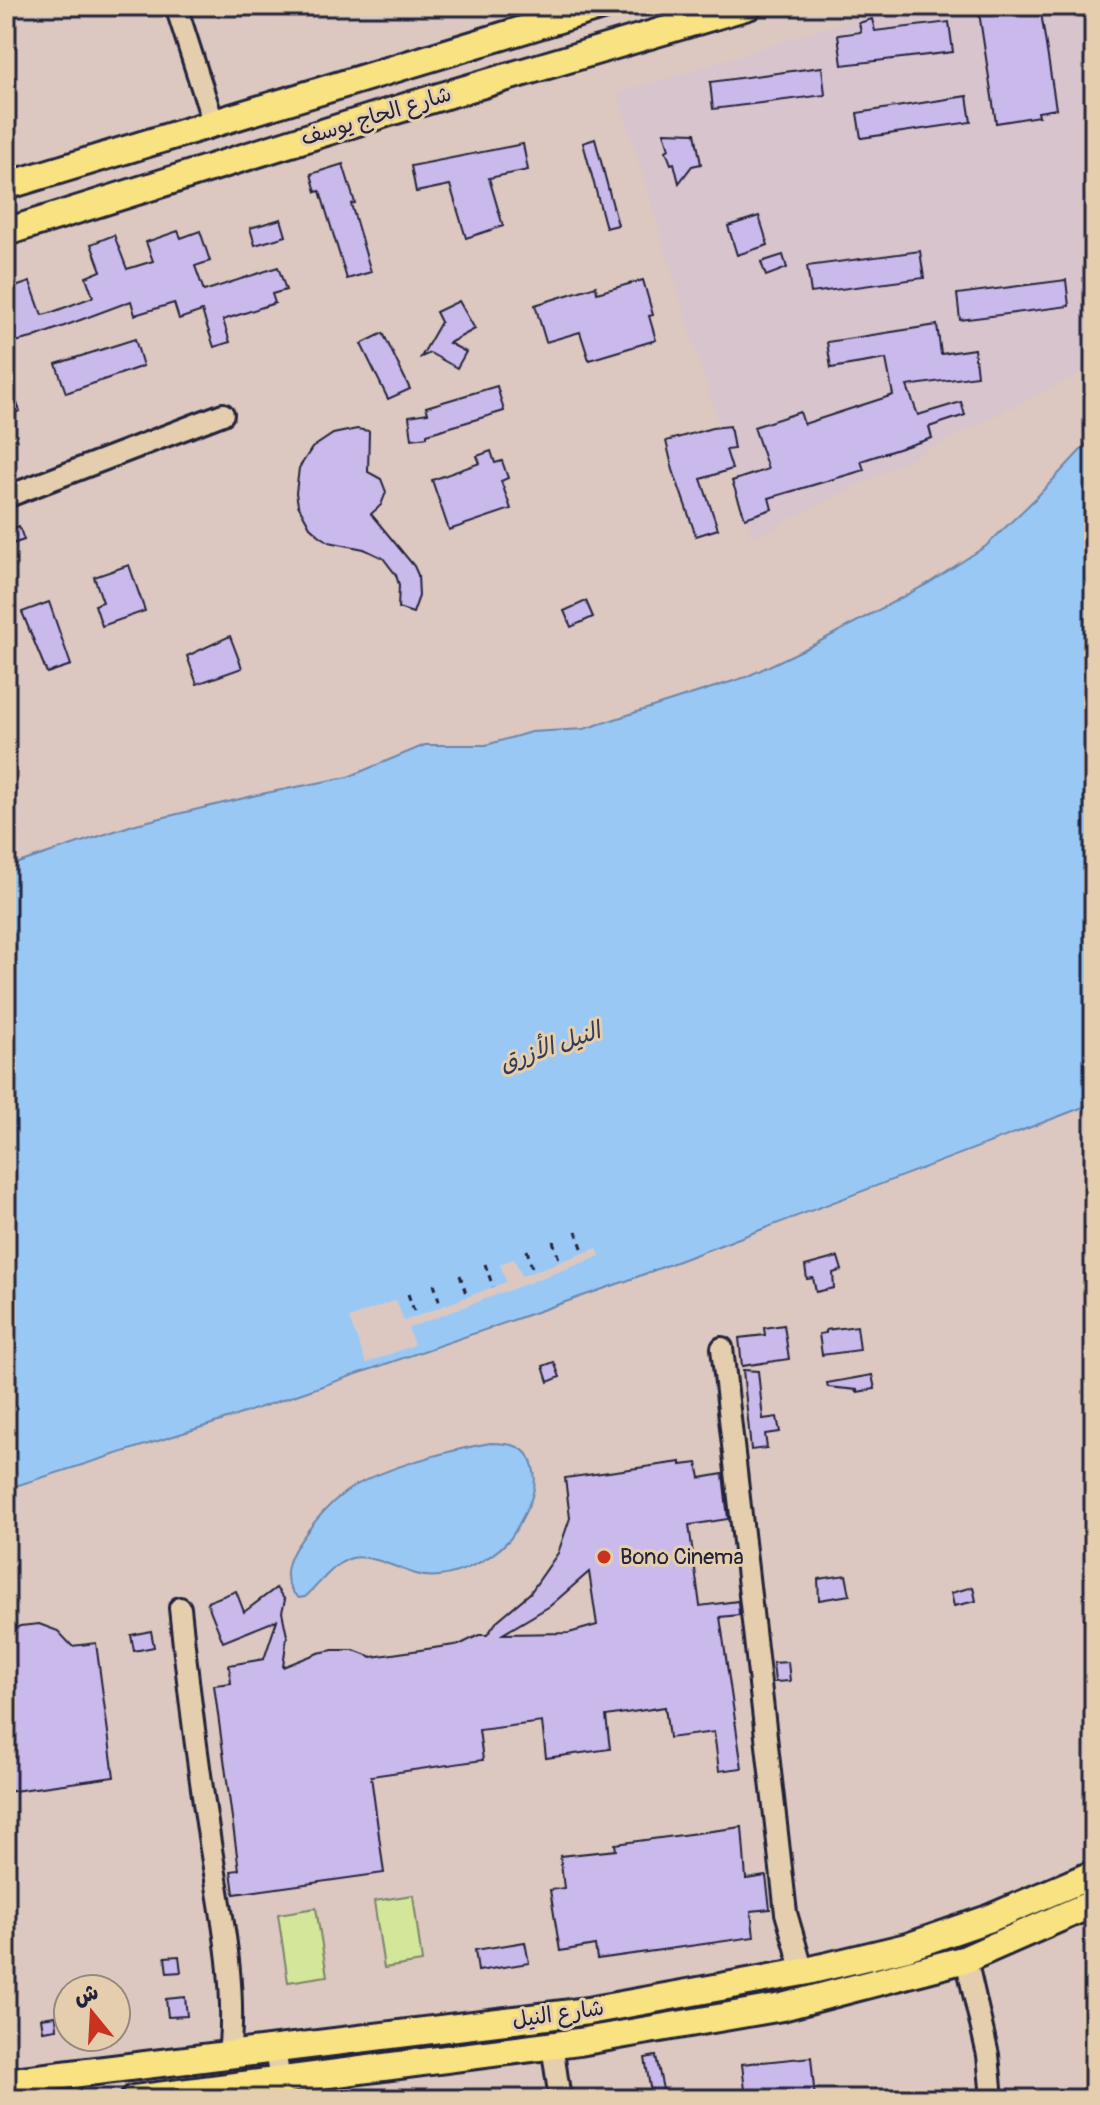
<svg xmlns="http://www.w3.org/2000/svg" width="1100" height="2105" font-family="Pangolin,'Playpen Sans Arabic',sans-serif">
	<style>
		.built { fill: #d7c4cd }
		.green { fill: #d3e69a; stroke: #7a846a; stroke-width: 2 }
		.water { fill: #9ac8f5; stroke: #6a86ab; stroke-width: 2 }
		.pier { fill: #dcc8c0 }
		.building { fill: #cabaeb; stroke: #22223b; stroke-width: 2; fill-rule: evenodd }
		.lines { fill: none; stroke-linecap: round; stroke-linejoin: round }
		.minor-casing { stroke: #22223b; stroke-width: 26 }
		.major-casing { stroke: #22223b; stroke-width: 32 }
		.path { stroke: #22223b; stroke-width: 3; stroke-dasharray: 6 6; stroke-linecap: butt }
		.minor { stroke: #e4cead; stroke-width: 20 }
		.major { stroke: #f8e281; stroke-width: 26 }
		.poi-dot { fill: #c8321e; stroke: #e4cead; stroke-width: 3 }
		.labels { text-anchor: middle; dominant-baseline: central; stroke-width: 6; stroke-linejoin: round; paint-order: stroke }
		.street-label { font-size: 22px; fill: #22223b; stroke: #e4cead }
		.poi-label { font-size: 22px; fill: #22223b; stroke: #e4cead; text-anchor: start }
		.water-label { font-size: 24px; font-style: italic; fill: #343b57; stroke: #e4cead }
	</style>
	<rect width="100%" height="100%" fill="#dcc8c0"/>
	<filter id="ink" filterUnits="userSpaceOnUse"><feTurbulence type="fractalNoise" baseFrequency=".0125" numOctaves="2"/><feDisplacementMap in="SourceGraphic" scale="16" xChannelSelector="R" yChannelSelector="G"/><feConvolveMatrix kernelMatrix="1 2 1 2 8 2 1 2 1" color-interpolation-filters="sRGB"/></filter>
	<g filter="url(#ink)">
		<!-- built -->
		<polygon class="built" points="895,6 1094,6 1094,366 753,538 618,94"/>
		<!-- green -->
		<g class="green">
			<polygon points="413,1895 422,1962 384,1968 374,1901"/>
			<polygon points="316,1908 327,1976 288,1982 278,1914"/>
		</g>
		<!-- water -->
		<g class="water">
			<polygon points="1094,436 1094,1103 626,1281 218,1422 6,1489 6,867 136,824 261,794 348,777 425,745 486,745 531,732 584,729 746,677 815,644 929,583 986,546 1035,499"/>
			<path d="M490 1443C510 1443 528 1445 533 1467 539 1489 529 1505 519 1524 516 1529 513 1536 509 1540 490 1561 445 1584 416 1574 399 1569 370 1554 352 1558 333 1563 319 1585 305 1597L299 1598C282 1585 285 1566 295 1549 308 1529 324 1508 344 1493 376 1469 451 1450 490 1443Z"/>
		</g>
		<!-- pier -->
		<polygon class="pier" points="597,1248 600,1256 408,1328 414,1345 366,1363 349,1318 396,1300 404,1321 506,1282 500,1264 514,1259 522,1276"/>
		<!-- building -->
		<g class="building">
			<polygon points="978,6 1040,6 1056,109 1038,112 1039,116 996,123"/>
			<polygon points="872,19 875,31 949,22 953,52 842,65 838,35 861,32 859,23"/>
			<polygon points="822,67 825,95 713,109 710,82"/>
			<polygon points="967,96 971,122 861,138 857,113"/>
			<polygon points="664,132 695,133 701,164 692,166 679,183 674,163 671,164 666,151 669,149"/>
			<polygon points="595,139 618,225 606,228 583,143"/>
			<polygon points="523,144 528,170 489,178 503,226 466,238 450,185 416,192 411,166"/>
			<polygon points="343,164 355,203 351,204 371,272 347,279 320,191 316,192 311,174"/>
			<polygon points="759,216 768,245 737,255 728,226"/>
			<polygon points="281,219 286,236 255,245 250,228"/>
			<polygon points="178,231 181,238 200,231 210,261 195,266 204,291 278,267 286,290 272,294 275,303 223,320 230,342 214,347 202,311 179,319 174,303 135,315 131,301 32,338 6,344 6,290 30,282 42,315 50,313 93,297 86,277 101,271 91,244 114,235 127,269 153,261 146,242"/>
			<polygon points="920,251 924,278 811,293 807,266"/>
			<polygon points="783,255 787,268 766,276 761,262"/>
			<polygon points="643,280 653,315 649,316 656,340 589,360 580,332 546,342 535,305 596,286 597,293"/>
			<polygon points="1066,280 1069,306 960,320 957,294"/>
			<polygon points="459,301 475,329 449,343 466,352 457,368 430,353 421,357 441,322 436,312"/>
			<polygon points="937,325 941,354 974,349 977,376 907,386 918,415 961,402 965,415 929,427 932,438 861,461 864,470 769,498 772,509 745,518 732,481 768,469 754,427 800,412 804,424 893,395 886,359 831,368 827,342"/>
			<polygon points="383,333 410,389 388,399 361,344"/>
			<polygon points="135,339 143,366 66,393 56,364"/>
			<polygon points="6,376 20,411 6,416"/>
			<polygon points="497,386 504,411 427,434 427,437 412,439 409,416 428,413 426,407"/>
			<polygon points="730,426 734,449 726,450 732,469 701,479 718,529 696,536 673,470 666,441 712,428"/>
			<polygon points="357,429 369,431 368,472 381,479 386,492 381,505 371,514 414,566 418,575 419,596 413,613 398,608 399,585 396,575 383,558 364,549 329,542 319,535 310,527 298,505 296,493 299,468 312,448 333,434"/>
			<polygon points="491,451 495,463 502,461 508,478 501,481 511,509 449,530 432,480 480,463 477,456"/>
			<polygon points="19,526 24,540 6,546 6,531"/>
			<polygon points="129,565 145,611 102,626 95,605 103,602 94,577"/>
			<polygon points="586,601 593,617 571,627 564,611"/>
			<polygon points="49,602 71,665 47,673 22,612"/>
			<polygon points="230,636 242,668 197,684 187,656"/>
			<polygon points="838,1257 842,1270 833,1273 834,1288 816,1292 813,1278 807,1279 805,1266"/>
			<polygon points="784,1325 789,1359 742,1366 739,1338 765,1335 764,1328"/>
			<polygon points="857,1326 860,1350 822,1355 819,1334 826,1333 826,1330"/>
			<polygon points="554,1362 560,1377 548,1382 543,1366"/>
			<polygon points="743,1370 758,1371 763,1419 777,1417 780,1432 765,1434 767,1448 751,1450"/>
			<polygon points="872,1375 875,1389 857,1392 857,1390 828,1387 827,1383"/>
			<path d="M681 1462V1465L697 1463 700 1478 723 1474 728 1519 689 1525 700 1606 738 1601 739 1615 720 1617 742 1768 719 1771 714 1732 669 1738 665 1707 606 1716 610 1749 546 1758 542 1722 479 1730 483 1760 371 1776 384 1873 234 1894 231 1871 239 1870 214 1685 231 1683 229 1665 264 1659 277 1620 223 1642 207 1602 236 1591 244 1612 276 1588 285 1600 282 1612 287 1636 283 1667 318 1653 333 1650H354L372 1657 461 1644 479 1635H487L498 1620 530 1593 558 1553 570 1518 565 1478ZM589 1572 597 1625 569 1633 503 1634 550 1606Z"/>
			<polygon points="846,1575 850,1595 819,1600 818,1579"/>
			<polygon points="973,1587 976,1601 954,1606 951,1593"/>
			<polygon points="39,1624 58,1631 72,1646 96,1643 114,1777 6,1792 6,1635 20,1626"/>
			<polygon points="151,1631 154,1647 134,1651 131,1635"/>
			<polygon points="788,1662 790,1681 775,1682 773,1663"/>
			<polygon points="742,1827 746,1879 766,1876 770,1909 751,1911 754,1937 597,1959 595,1945 560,1951 550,1890 564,1888 560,1856 616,1850 615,1844"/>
			<polygon points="525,1942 529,1963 478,1971 475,1950"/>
			<polygon points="179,1956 181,1972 167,1973 165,1957"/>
			<polygon points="185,1997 187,2016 168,2017 166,1999"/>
			<polygon points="56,2016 57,2029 43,2031 41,2018"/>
			<polygon points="656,2056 665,2099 652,2099 645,2058"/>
			<polygon points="811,2057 815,2099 746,2099 742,2064"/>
		</g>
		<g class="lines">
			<!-- minor casing -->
			<g class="minor-casing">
				<g id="minor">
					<polyline points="176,6 213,122"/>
					<polyline points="6,497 223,414"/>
					<polyline points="722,1348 786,1913 803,1972"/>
					<path d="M180 1608C188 1686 198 1765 210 1843 221 1913 237 1984 229 2055"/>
					<polyline points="966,1959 988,2055 992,2099"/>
					<polyline points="552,2045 560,2099"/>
					<polyline points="275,2050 283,2099"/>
				</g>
			</g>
			<!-- major casing -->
			<g class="major-casing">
				<g id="major">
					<polyline points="6,186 602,6"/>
					<polyline points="6,232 412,105 748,6"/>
					<polyline points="6,2082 588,2011 803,1972 907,1947 988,1919 1094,1874"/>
					<polyline points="134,2099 579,2042 782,2007 966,1959 1094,1903"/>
				</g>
			</g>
			<!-- path -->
			<g class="path">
				<polyline points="576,1231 584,1253"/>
				<polyline points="553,1241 560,1262"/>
				<polyline points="527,1250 533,1272"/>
				<polyline points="485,1264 493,1287"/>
				<polyline points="460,1275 467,1297"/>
				<polyline points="434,1284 441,1307"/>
				<polyline points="408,1294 416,1316"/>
			</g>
			<!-- minor -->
			<use href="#minor" class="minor"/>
			<!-- major -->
			<use href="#major" class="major"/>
		</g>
	</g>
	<!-- markers -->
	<circle class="poi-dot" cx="604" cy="1557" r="8"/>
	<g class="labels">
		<!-- street labels -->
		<g class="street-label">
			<text transform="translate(376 116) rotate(-17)">شارع الحاج يوسف</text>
			<text transform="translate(558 2014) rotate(-8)">شارع النيل</text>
		</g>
		<!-- poi labels -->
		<g class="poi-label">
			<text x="620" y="1557">Bono Cinema</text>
		</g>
		<!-- water labels -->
		<g class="water-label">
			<text transform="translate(550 1047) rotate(-19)">النيل الأزرق</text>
		</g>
	</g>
	<!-- margin -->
	<rect width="1100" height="2105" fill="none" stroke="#e4cead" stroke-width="32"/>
	<rect x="16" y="16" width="1068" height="2073" fill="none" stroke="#22223b" stroke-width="3" filter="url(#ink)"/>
	<!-- north arrow -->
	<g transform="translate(92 2013) rotate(342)"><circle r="38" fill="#e4cead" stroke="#96897f" stroke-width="2"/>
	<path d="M0-6L14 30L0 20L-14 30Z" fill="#c8321e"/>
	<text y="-12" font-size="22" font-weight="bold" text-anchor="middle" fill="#22223b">ش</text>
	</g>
</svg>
